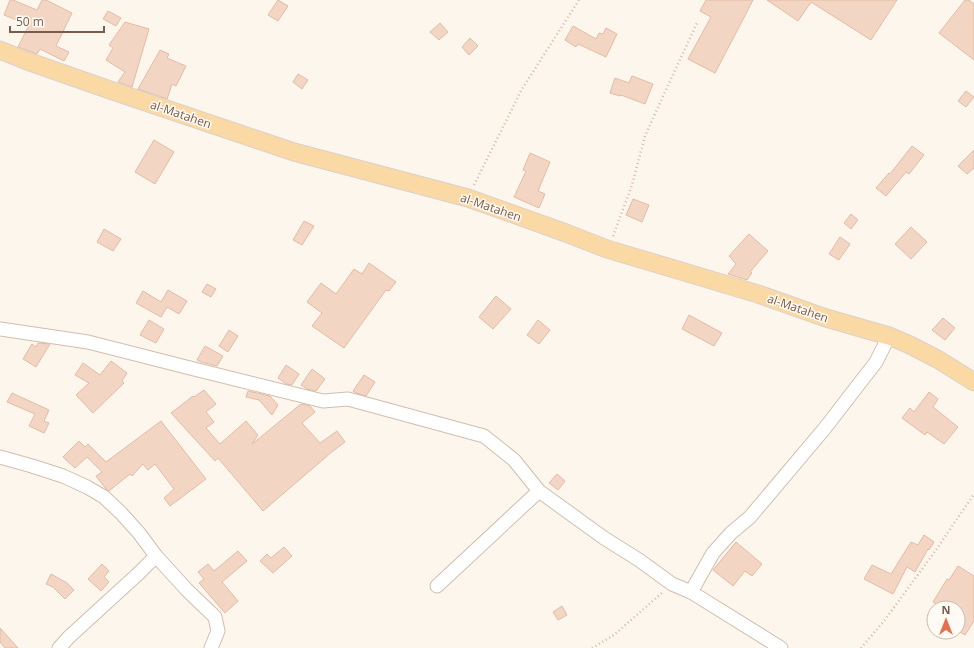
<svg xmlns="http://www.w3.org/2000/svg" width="974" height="648" font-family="'Open Sans',sans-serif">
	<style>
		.building { fill: #f3d5c3; stroke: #e6bba3 }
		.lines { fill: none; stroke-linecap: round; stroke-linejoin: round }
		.minor-casing { stroke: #d1beb0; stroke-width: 15 }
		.major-casing { stroke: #dad1cd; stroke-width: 19 }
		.path { stroke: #d9b8a5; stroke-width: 2.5; stroke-dasharray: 1 3; stroke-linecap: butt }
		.minor { stroke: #fff; stroke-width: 13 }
		.major { stroke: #fbd9a5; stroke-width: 17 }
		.labels { text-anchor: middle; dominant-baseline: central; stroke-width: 3; stroke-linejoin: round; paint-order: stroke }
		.street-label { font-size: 12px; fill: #7a5c4d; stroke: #fffaf3 }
	</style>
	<rect width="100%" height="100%" fill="#fdf6ec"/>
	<!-- building -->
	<g class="building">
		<polygon points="10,0 13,0 37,10 42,0 46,0 72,13 56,46 69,52 64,61 40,49 37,54 18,47 29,25 4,15"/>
		<polygon points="278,0 288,6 278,21 268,15"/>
		<polygon points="706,0 753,0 736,33 715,73 688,59 711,17 700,11"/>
		<polygon points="767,0 897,0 871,40 811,2 798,21"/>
		<polygon points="965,0 969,0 974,4 974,60 939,33"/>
		<polygon points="108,11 121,18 116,26 103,19"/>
		<polygon points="125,22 149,29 132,87 118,82 125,72 106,60 113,48 109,45"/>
		<polygon points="440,23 448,32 439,40 430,32"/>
		<polygon points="573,26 596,39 599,33 603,34 606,28 617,34 606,57 578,44 576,47 565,40"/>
		<polygon points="470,38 478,46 469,55 462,47"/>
		<polygon points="160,50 169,54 167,58 186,66 176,86 172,84 167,99 138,89"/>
		<polygon points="298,74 308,80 302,89 293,82"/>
		<polygon points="632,76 653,84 645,104 621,95 620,96 610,93 615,78 629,83"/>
		<polygon points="966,91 974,97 966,107 958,101"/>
		<polygon points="154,140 174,152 155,184 135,172"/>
		<polygon points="912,146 924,155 909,174 906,172 886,196 876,188 889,173 890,174"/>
		<polygon points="974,150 974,168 967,174 958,166"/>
		<polygon points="530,153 550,162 538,191 545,194 539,208 514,197 526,171 523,170"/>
		<polygon points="633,199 649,205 642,222 626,215"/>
		<polygon points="851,214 858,220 851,229 844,223"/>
		<polygon points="304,221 314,226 302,245 293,240"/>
		<polygon points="911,227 927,242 911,259 895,244"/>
		<polygon points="104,229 121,239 113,251 97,242"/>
		<polygon points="749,234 768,251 750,272 752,273 747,280 728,274 736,264 729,256"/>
		<polygon points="840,237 850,244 839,260 829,254"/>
		<polygon points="369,263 396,282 389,291 386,290 344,348 312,326 322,313 307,302 321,283 336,294 354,269 362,274"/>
		<polygon points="207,284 216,289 211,297 202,292"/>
		<polygon points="168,290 187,301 179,314 167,307 161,317 136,303 143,291 161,302"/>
		<polygon points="496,296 511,309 493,329 479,317"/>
		<polygon points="689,315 722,333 714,346 682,329"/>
		<polygon points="943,318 955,328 945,340 932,330"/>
		<polygon points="149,320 164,329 156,343 140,335"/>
		<polygon points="538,320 550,330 539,344 527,335"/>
		<polygon points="229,330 238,336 228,352 219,346"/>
		<polygon points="38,343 50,344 36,367 23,359 32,344 36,347"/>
		<polygon points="205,346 223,356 217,366 201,362 197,360"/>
		<polygon points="111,361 127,373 122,381 124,383 93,413 76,395 89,383 75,375 83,363 100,375"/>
		<polygon points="286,365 299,374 292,385 286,384 278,378"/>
		<polygon points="312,369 325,379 316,391 307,389 301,385"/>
		<polygon points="364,375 375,382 366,396 356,393 353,391"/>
		<polygon points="204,390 216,404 206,412 214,422 206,428 220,444 246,421 258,435 252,444 301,404 310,406 315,412 302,423 320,443 337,431 345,442 333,451 263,511 218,458 215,461 171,413 193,396 194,397"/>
		<polygon points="248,391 270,396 278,405 272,415 259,400 246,397"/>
		<polygon points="929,392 938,399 933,407 958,427 944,444 927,432 925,435 902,418 910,408 914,412"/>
		<polygon points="12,393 49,410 44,421 49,423 44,433 29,426 35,414 7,402"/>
		<polygon points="161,421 206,479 170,506 164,498 174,489 155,464 148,470 143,464 132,476 130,474 109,491 106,489 96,476 102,472 87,457 75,468 63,457 79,441 85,447 88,444 106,462"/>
		<polygon points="557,474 565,481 558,490 549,483"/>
		<polygon points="924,535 934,542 929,550 928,549 915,572 907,567 893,594 864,579 872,565 891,574 911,542 918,545"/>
		<polygon points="736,542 762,564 752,576 745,571 733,586 713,570"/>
		<polygon points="284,547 292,556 273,573 260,561 267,554 271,558"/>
		<polygon points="238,551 247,561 222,582 238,601 225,613 199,583 204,579 198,572 208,564 214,571"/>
		<polygon points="102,564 109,571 104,577 109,582 101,591 88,579"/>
		<polygon points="958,566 974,576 974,621 965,635 958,631 958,608 943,608 933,602 947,579 949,580"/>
		<polygon points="51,574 67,583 74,590 65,599 53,587 46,584"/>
		<polygon points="562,606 567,615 558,620 553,612"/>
		<polygon points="0,628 18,648 5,648 0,642"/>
	</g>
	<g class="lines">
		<!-- minor casing -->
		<g class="minor-casing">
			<g id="minor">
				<polyline points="0,329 88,342 194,369 323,401 348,399 484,436 514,460 539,491 604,538 639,560 672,584 691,592 781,648"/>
				<polyline points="0,457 32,466 63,476 87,487 104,497 121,513 139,533 156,556 187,590 215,617 218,631 211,648"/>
				<polyline points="437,586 539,491"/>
				<polyline points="691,592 713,553 731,533 750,517 825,428 876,362 889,336"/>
				<polyline points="59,648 69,637 139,573 156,556"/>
			</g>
		</g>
		<!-- major casing -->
		<g class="major-casing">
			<polyline id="major" points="0,50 27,61 110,90 294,152 468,198 566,233 607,249 758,294 826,318 889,336 910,345 939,360 974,382"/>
		</g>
		<!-- path -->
		<g class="path">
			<polyline points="474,185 522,89 579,0"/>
			<polyline points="613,236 632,185 645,136 670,81 698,21"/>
			<polyline points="592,648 614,635 663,592"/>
			<polyline points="861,648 884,621 936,550 974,494"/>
		</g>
		<!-- minor -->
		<use href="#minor" class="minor"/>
		<!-- major -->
		<use href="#major" class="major"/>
	</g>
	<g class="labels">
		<!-- street labels -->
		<g class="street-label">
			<text transform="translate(181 114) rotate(19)">al-Matahen</text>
			<text transform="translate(491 207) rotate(19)">al-Matahen</text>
			<text transform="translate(798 308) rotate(19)">al-Matahen</text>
		</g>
	</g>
	<!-- north arrow -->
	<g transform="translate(946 620)"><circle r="19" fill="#fffaf3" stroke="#cabbb1"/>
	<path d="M0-3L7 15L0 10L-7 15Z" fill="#e76f51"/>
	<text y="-6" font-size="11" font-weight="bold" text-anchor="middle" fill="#7a5c4d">N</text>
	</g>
	<!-- scale -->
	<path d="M10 26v6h94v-6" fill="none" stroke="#7a5c4d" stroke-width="2"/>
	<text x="16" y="26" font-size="12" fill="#7a5c4d" stroke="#fffaf3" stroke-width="3" paint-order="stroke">50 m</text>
</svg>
